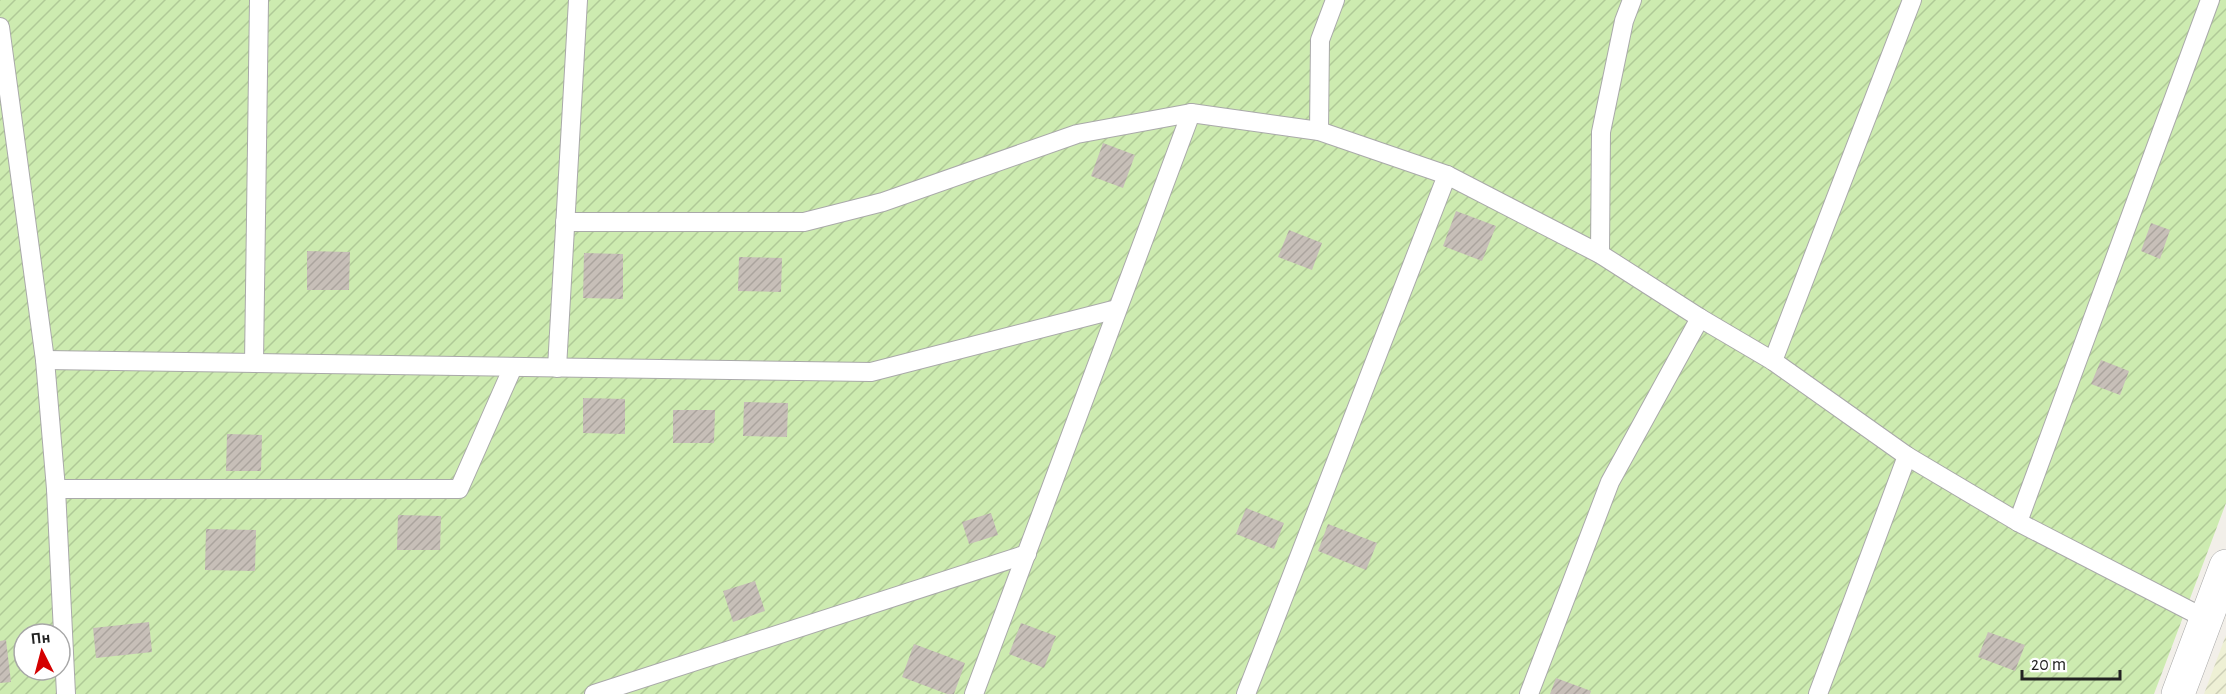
<svg xmlns="http://www.w3.org/2000/svg" width="2226" height="694" font-family="'Alegreya Sans',sans-serif">
	<style>
		.farmland { fill: url(#farmland-furrows) }
		.garden { fill: url(#garden-furrows); fill-rule: evenodd }
		.building { fill: url(#building-hatch) }
		.lines { fill: none; stroke-linecap: round; stroke-linejoin: round }
		.service-casing { stroke: #a9a9a9; stroke-width: 20 }
		.tertiary-casing { stroke: #a9a9a9; stroke-width: 34 }
		.service { stroke: #fff; stroke-width: 18 }
		.tertiary { stroke: #fff; stroke-width: 33 }
	</style>
	<defs>
		<pattern id="farmland-furrows" width="10" height="10" patternUnits="userSpaceOnUse" patternTransform="scale(1.5)"><rect width="10" height="10" fill="#eef0d5"/><path d="M-1 1l2-2M0 10L10 0M9 11l2-2" fill="none" stroke="#ccceb7"/></pattern>
		<pattern id="garden-furrows" width="10" height="10" patternUnits="userSpaceOnUse" patternTransform="scale(1.5)"><rect width="10" height="10" fill="#cdebb0"/><path d="M-1 1l2-2M0 10L10 0M9 11l2-2" fill="none" stroke="#b0c997"/></pattern>
		<pattern id="building-hatch" width="6" height="6" patternUnits="userSpaceOnUse" patternTransform="scale(1.5)"><rect width="6" height="6" fill="#c7bfb8"/><path d="M-1 1l2-2M0 6l6-6M5 7l2-2" fill="none" stroke="#aba49e"/></pattern>
	</defs>
	<rect width="100%" height="100%" fill="#f2efe9"/>
	<!-- farmland -->
	<polygon class="farmland" points="2226,635 2226,694 2204,694"/>
	<!-- garden -->
	<path class="garden" d="M0 0H2226V503L2154 694H0ZM24 634H60V670H24Z"/>
	<!-- building -->
	<g class="building">
		<polygon points="1103,143 1135,155 1123,188 1091,176"/>
		<polygon points="1456,211 1496,226 1482,261 1443,246"/>
		<polygon points="2151,223 2170,230 2160,259 2141,251"/>
		<polygon points="1289,230 1322,243 1312,270 1278,257"/>
		<polygon points="307,251 350,252 349,290 307,290"/>
		<polygon points="584,253 623,254 623,299 583,298"/>
		<polygon points="739,257 782,258 781,292 738,291"/>
		<polygon points="2101,360 2129,371 2120,395 2091,384"/>
		<polygon points="583,398 625,399 625,434 583,433"/>
		<polygon points="744,402 788,403 787,437 743,436"/>
		<polygon points="673,410 715,410 714,443 673,443"/>
		<polygon points="227,434 262,435 261,471 226,471"/>
		<polygon points="1246,508 1284,523 1274,549 1236,534"/>
		<polygon points="991,513 998,535 969,544 962,522"/>
		<polygon points="398,515 441,516 440,550 397,550"/>
		<polygon points="1328,524 1377,543 1366,570 1318,551"/>
		<polygon points="206,529 256,530 255,571 205,570"/>
		<polygon points="755,581 765,611 733,622 723,591"/>
		<polygon points="149,622 152,652 96,658 93,628"/>
		<polygon points="1021,623 1056,636 1044,668 1009,654"/>
		<polygon points="1988,632 2025,645 2015,671 1978,657"/>
		<polygon points="6,640 11,682 0,683 0,641"/>
		<polygon points="914,644 965,663 954,694 947,694 902,677"/>
		<polygon points="1556,678 1591,691 1590,694 1550,694"/>
	</g>
	<g class="lines">
		<!-- service casing -->
		<g class="service-casing">
			<g id="service">
				<polyline points="0,27 45,360 56,489 66,694"/>
				<polyline points="1319,131 1320,40 1335,0"/>
				<polyline points="565,222 804,222 883,202 1077,134 1191,113 1319,131 1447,175 1600,254 1700,318 1773,361 1907,456 2018,522 2206,619"/>
				<polyline points="1600,254 1601,132 1624,21 1632,0"/>
				<polyline points="45,360 871,372 1117,309"/>
				<polyline points="1773,361 1912,0"/>
				<polyline points="254,363 259,0"/>
				<polyline points="557,368 578,0"/>
				<polyline points="56,489 459,489 513,367"/>
				<polyline points="2018,522 2210,0"/>
				<polyline points="594,694 1027,554"/>
				<polyline points="974,694 1191,113"/>
				<polyline points="1246,694 1447,175"/>
				<polyline points="1529,694 1610,482 1700,318"/>
				<polyline points="1818,694 1907,456"/>
			</g>
		</g>
		<!-- tertiary casing -->
		<g class="tertiary-casing">
			<polyline id="tertiary" points="2178,694 2226,566"/>
		</g>
		<!-- service -->
		<use href="#service" class="service"/>
		<!-- tertiary -->
		<use href="#tertiary" class="tertiary"/>
	</g>
	<!-- north arrow -->
	<g transform="translate(42 652) rotate(354)"><circle r="28" fill="#ffffff" stroke="#a7a7a7" stroke-width="1.5"/>
	<path d="M0-4.5L10 22L0 15L-10 22Z" fill="#d40000"/>
	<text y="-9" font-size="16" font-weight="bold" text-anchor="middle" fill="#222222">Пн</text>
	</g>
	<!-- scale -->
	<path d="M2022 670v9h98v-9" fill="none" stroke="#222222" stroke-width="3"/>
	<text x="2031" y="670" font-size="18" fill="#222222" stroke="#ffffff" stroke-width="4.5" paint-order="stroke">20 m</text>
</svg>
